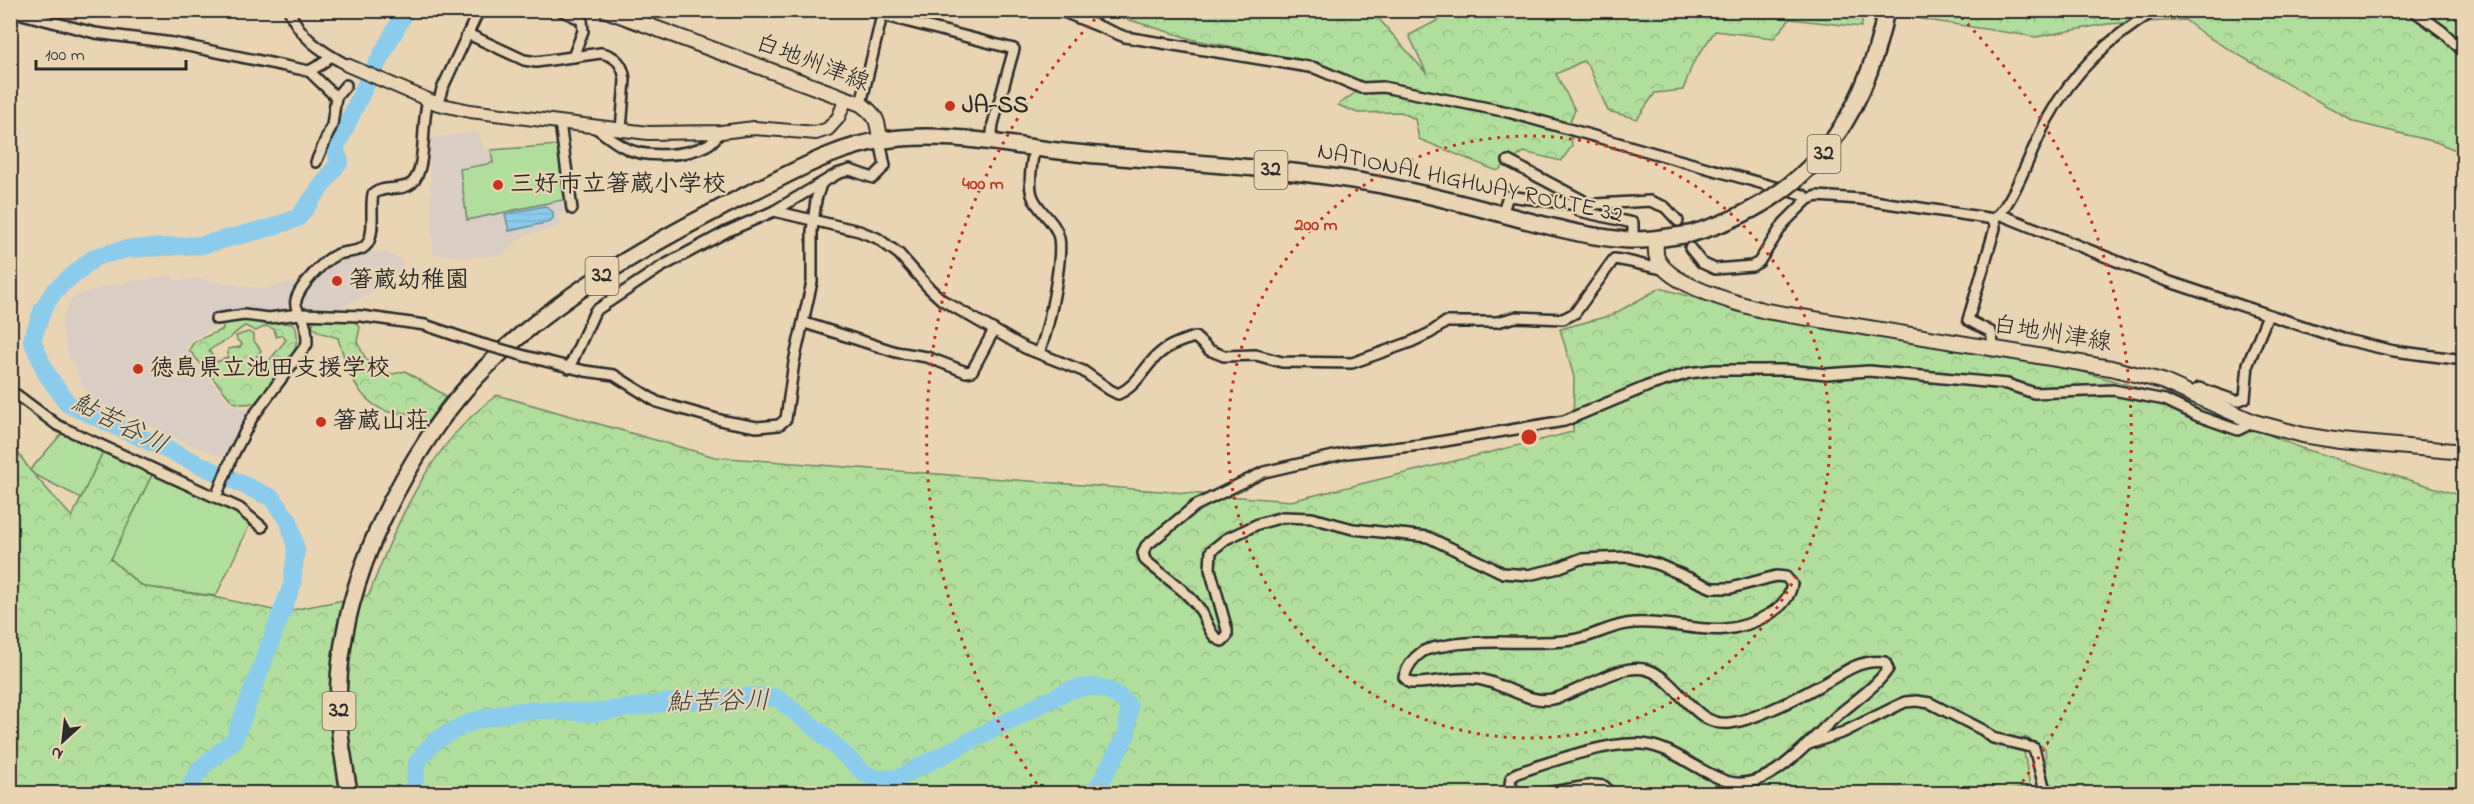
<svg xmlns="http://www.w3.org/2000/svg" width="2474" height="804" font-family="'Indie Flower','Klee One',sans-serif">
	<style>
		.built { fill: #dacdc4 }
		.forest { fill: url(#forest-crowns); stroke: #6e8464; stroke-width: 1.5; fill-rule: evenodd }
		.garden { fill: #b1de9c; stroke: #6e8464; stroke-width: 1.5 }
		.water { fill: url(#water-rules); stroke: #658c9f; stroke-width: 1.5 }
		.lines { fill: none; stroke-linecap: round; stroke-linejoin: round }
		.river { stroke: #8bccec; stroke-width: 18 }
		.minor-casing { stroke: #2b2b2b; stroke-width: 14 }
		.tertiary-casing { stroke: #2b2b2b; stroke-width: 16 }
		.secondary-casing { stroke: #2b2b2b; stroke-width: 18 }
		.trunk-casing { stroke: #2b2b2b; stroke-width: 20 }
		.minor { stroke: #e9d5b3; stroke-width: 9 }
		.tertiary { stroke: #e9d5b3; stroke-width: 12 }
		.secondary { stroke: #e9d5b3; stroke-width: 14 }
		.trunk { stroke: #e9d5b3; stroke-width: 15 }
		.minor-bridge-casing { stroke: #2b2b2b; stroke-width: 14; stroke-linecap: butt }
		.trunk-bridge-casing { stroke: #2b2b2b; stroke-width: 20; stroke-linecap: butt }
		.minor-bridge { stroke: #e9d5b3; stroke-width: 9 }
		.trunk-bridge { stroke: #e9d5b3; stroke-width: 15 }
		.ring { fill: none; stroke: #c8321e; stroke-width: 3; stroke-dasharray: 3 6 }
		.poi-dot { fill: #c8321e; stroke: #e9d5b3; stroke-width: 2 }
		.labels { text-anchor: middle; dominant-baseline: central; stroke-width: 4.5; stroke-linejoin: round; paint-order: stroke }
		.shield { fill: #e9d5b3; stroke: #645e54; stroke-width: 1.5 }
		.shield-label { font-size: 22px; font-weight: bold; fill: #2b2b2b }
		.street-label { font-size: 24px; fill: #2b2b2b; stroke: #e9d5b3 }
		.poi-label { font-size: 24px; font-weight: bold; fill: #2b2b2b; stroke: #e9d5b3; text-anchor: start }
		.water-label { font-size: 26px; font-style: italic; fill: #394348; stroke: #e9d5b3 }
		.centre { fill: #c8321e; stroke: #e9d5b3; stroke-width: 3 }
		.ring-label { font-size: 18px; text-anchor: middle; font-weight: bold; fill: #c8321e; stroke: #e9d5b3; stroke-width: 4.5; stroke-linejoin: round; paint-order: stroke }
	</style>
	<defs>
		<pattern id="forest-crowns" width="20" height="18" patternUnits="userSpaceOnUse" patternTransform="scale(1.5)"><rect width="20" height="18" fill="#b1de9c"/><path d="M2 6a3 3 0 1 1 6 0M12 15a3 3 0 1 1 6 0" fill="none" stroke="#98bf87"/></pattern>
		<pattern id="water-rules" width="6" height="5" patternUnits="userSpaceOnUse" patternTransform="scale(1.5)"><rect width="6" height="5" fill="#8bccec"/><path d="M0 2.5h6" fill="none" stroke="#78afcb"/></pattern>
	</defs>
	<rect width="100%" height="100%" fill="#e9d5b3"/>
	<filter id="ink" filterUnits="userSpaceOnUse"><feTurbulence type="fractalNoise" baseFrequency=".0167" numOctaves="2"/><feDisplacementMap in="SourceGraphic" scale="12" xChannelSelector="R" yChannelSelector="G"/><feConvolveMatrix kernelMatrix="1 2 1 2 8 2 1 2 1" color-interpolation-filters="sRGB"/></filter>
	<g filter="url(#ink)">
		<!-- built -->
		<g class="built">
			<polygon points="476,132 480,134 483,150 559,145 569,210 558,214 561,226 523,236 502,255 468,257 433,254 429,139"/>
			<polygon points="372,252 389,254 402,260 404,268 391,282 341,308 306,306 301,304 300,300 310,283 328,266 338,260"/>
			<polygon points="173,275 174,281 201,278 207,281 262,289 293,282 300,284 281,311 267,315 244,310 214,315 219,326 190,340 185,348 228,403 248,411 227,455 223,453 221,456 178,440 92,399 87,393 68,353 61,321 70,301 78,295 107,286"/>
		</g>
		<!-- forest -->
		<g class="forest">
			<polygon points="1902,10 2463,11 2463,153 2436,142 2354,122 2206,36 2185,20 2107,24 2036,37 1901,16"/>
			<polygon points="1100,11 1372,11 1427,74 1409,35 1456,11 1864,11 1861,27 1790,19 1774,38 1715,31 1693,63 1683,90 1655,93 1637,119 1608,111 1589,67 1583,61 1556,74 1575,110 1570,121 1572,146 1561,161 1524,152 1497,171 1419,139 1415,119 1401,112 1358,113 1338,105 1362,88 1288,57 1195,40"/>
			<path d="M1660 288 1740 311 2066 367 2194 404 2301 448 2463 496V793H2058L2056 787 2047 782 2045 748 2025 737 2024 752 2030 787 2018 789 2016 794 1978 793 1976 791 1966 790 1959 794 11 793 10 441 30 470 72 517 104 449 153 473 111 559 139 584 147 587 210 596 282 612 369 595C397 520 431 443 497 395L715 457 1291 501 1573 432 1574 377 1560 329 1612 315Z"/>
			<path d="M315 319 354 321 360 327 357 342 366 359 380 372 393 374 405 371 446 396 428 422C420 422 415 415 407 413 403 412 398 414 393 413 357 405 347 368 338 338L319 332 312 326Z"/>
			<path d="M244 320C256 322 286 321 295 325 306 354 271 383 255 403L242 404 233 402 189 350 194 342 223 329 222 323ZM245 326 256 331 266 326 274 329 276 337 282 335 286 340 268 362 253 371 249 368C251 361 258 357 261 350L254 341V335L248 332 236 336 237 340 242 344 240 347 228 349V357L217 362 209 351C215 345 223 343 230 338 235 333 238 330 245 326Z"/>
		</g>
		<!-- garden -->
		<g class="garden">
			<polygon points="559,145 567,199 467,220 460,169 493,163 491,150"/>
			<polygon points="64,431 104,449 81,498 35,475 30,470"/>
			<polygon points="153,473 236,510 252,520 216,596 147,587 139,584 111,559"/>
		</g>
		<!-- water -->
		<polygon class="water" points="545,206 553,212 553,218 549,222 509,231 505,214"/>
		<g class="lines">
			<!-- river -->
			<g class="river">
				<polyline points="186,794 200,769 234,740 292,585 296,550 289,521 272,498 68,404 46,373 32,340 43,309 55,290 95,257 126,249 202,245 269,228 298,218 340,161 335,149 366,84 406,10"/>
				<path d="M416 794 414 786 417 762 434 742 452 731 474 721 510 712 546 710 592 713 671 702 756 696 777 698 820 732 865 774 878 779 898 778 1067 691C1092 683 1113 686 1129 707L1127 734 1099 785 1092 794"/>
			</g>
			<!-- minor casing -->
			<g class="minor-casing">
				<g id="minor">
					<path d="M289 10C300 38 321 51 347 65"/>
					<polyline points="560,10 582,20 583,31 573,57"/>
					<polyline points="1059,10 1125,37 1315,68 1362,88 1383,87 1508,112 1803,195 1808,199"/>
					<polyline points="2413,10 2443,32 2464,52"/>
					<polyline points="10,11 95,33 173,43 309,71 322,64 330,56"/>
					<polyline points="882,15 1014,49 993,124 991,142"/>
					<path d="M468 34 524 60 536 62 601 53C617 56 623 65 625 80L621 130"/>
					<polyline points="309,71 336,97 332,125 316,162"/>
					<polyline points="336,97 346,85"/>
					<polyline points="438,104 442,89 479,10"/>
					<polyline points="861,104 882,15 869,10"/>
					<polyline points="560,123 572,209"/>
					<path d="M596 128C605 134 614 142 624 147 643 159 687 156 707 145 712 143 717 136 721 132"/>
					<path d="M1034 149C1032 162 1028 182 1032 195 1037 211 1056 221 1059 238 1063 259 1048 333 1039 352"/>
					<polyline points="1508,161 1582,200 1587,205"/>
					<polyline points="1578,205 1579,211 1633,223 1633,240"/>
					<path d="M774 211 859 231 877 238 899 254 929 288 942 300 1025 348 1083 371 1110 390 1118 394C1138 386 1144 366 1160 353 1169 345 1184 340 1195 337L1209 350 1224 356 1256 355 1282 362 1352 363 1411 342 1430 333 1446 322H1497L1516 317 1563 319 1575 313 1614 259C1632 261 1646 267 1664 269"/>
					<polyline points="1502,214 1508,196 1578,205 1650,201 1665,207 1678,221"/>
					<polyline points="1999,214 2164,280 2342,339 2394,351 2464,360"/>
					<path d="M1996 217C2014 202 2034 143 2047 120 2074 70 2108 40 2155 10"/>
					<polyline points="1994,219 1995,228 1968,320 1991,332 1994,349"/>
					<polyline points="1690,248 1702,263 1715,269 1752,266 1759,262 1784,223 1808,199 1817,196 1860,199 1994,219"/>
					<polyline points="216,319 244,315 269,318 299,314 361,316 425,325 478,343"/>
					<polyline points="805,323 896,352 927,357 966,372 972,371 994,330"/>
					<polyline points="525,356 585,371 614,375 657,402 724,421 757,427 779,425 786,419 794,362 812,282 812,231 816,200 821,184"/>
					<polyline points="569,368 595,311 661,267 726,232 774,211 837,174 850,170 873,178 885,166 880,140"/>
					<polyline points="2191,393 2199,388 2237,401 2245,398 2248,364 2268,315"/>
					<polyline points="17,395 57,425 239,508 262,527"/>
					<path d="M216 497 232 457 252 418 307 344C307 336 307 328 304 321 301 314 294 308 296 300 299 287 324 260 336 255 347 250 363 254 369 241 375 227 370 209 373 194 384 185 401 192 412 183 427 170 421 121 428 101"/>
					<polyline points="1809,744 1844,732 1905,702 1917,701 1930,703 1983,730 1993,738 2034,748 2046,794"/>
					<path d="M1522 794 1516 792 1510 784 1511 778 1517 773C1551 762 1607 741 1642 744 1675 747 1698 773 1729 782 1771 792 1810 739 1838 715 1854 701 1876 687 1888 669L1885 662C1858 658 1842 675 1819 686 1797 698 1754 720 1730 723 1694 728 1679 680 1648 670 1621 662 1583 690 1557 698 1529 706 1505 683 1478 679 1455 676 1433 684 1410 683L1404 677C1407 667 1413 658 1422 652 1430 647 1440 647 1449 645 1490 638 1531 646 1572 640 1594 637 1612 624 1634 623 1686 620 1717 644 1768 615 1780 608 1790 598 1792 584L1786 577 1776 576 1731 588H1712L1657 564 1628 557 1580 559 1555 569 1528 575 1503 573 1428 537 1353 529 1312 518 1283 517 1258 524 1226 539 1211 551 1210 569 1227 630V636L1222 641C1210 638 1207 621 1201 611 1186 589 1164 577 1145 560L1143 553 1146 546 1195 506 1264 472 1347 453 1421 445 1564 421 1648 386 1689 373 1713 370H1788L1826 374 1869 371 2007 384 2034 393 2113 390 2165 400 2198 416 2238 430 2254 422"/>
					<polyline points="1540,794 1594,785 1604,786 1609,791 1608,794"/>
					<polyline points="1926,794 1931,794"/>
				</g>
			</g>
			<!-- tertiary casing -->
			<g class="tertiary-casing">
				<polyline id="tertiary" points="347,65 438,104 470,111 648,133 721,132 754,128 816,133 828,129 838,118 846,99"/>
			</g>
			<!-- secondary casing -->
			<g class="secondary-casing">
				<g id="secondary">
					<path d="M606 10 861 104C877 116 878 121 880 140"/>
					<path d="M1656 239C1656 245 1655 253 1657 258 1669 286 1739 304 1766 311L2111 368 2162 381 2254 422 2303 435 2340 441 2464 452"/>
				</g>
			</g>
			<!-- trunk casing -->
			<g class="trunk-casing">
				<path id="trunk" d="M350 794C346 780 345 765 342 750 325 639 369 528 429 437 503 323 636 250 754 191 795 171 838 146 884 140 948 130 1012 147 1076 153 1177 163 1280 166 1381 185 1427 194 1472 206 1517 218 1553 227 1591 238 1629 240 1649 241 1669 237 1690 234"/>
			</g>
			<!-- minor -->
			<use href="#minor" class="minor"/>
			<!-- tertiary -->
			<use href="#tertiary" class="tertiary"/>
			<!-- secondary -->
			<use href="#secondary" class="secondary"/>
			<!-- trunk -->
			<use href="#trunk" class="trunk"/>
			<!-- minor-bridge casing -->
			<g class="minor-bridge-casing">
				<polyline id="minor-bridge" points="478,343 525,356"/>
			</g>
			<!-- trunk-bridge casing -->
			<g class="trunk-bridge-casing">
				<path id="trunk-bridge" d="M1690 234C1804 202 1864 125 1886 10"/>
			</g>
			<!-- minor-bridge -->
			<use href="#minor-bridge" class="minor-bridge"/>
			<!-- trunk-bridge -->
			<use href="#trunk-bridge" class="trunk-bridge"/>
		</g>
	</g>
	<!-- distance rings -->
	<g class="ring">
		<circle cx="1529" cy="437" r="301"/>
		<path d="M1042 791A602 602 0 0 1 1103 11M1955 11A602 602 0 0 1 2016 791"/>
	</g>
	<!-- markers -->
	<g class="poi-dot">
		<circle cx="950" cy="106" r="6"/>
		<circle cx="498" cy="185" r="6"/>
		<circle cx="337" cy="281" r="6"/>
		<circle cx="138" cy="369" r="6"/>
		<circle cx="321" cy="422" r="6"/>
	</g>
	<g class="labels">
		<!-- shield labels -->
		<g class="shield">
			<rect x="1807.5" y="135" width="33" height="38" rx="4.5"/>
			<rect x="1254.5" y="151" width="33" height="38" rx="4.5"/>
			<rect x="585.5" y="257" width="33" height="38" rx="4.5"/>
			<rect x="322.5" y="692" width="33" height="38" rx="4.5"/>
		</g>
		<g class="shield-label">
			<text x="1824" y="154">32</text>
			<text x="1271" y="170">32</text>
			<text x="602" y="276">32</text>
			<text x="339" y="711">32</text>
		</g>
		<!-- street labels -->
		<g class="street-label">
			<text transform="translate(812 64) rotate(21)">白地州津線</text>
			<text transform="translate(1470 184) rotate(12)">NATIONAL HIGHWAY ROUTE 32</text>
			<text transform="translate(2052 335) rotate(9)">白地州津線</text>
		</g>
		<!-- poi labels -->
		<g class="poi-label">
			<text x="962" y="106">JA-SS</text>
			<text x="510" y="185">三好市立箸蔵小学校</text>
			<text x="349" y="281">箸蔵幼稚園</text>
			<text x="150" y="369">徳島県立池田支援学校</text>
			<text x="333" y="422">箸蔵山荘</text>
		</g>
		<!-- water labels -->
		<g class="water-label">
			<text transform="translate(119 425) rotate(27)">鮎苦谷川</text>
			<text transform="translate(718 703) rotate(-1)">鮎苦谷川</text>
		</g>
	</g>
	<circle cx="1529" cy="437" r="9" class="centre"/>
	<g class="ring-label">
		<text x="983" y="189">400 m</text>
		<text x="1316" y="230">200 m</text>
	</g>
	<!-- margin -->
	<rect width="2474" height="804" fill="none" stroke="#e9d5b3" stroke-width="36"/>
	<rect x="18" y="18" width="2438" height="768" fill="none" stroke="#2b2b2b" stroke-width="2" filter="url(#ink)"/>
	<!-- north arrow -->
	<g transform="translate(63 741) rotate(207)" stroke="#e9d5b3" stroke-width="4.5" paint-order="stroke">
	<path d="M0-4.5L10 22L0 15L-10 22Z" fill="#2b2b2b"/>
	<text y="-9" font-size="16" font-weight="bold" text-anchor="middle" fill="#2b2b2b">N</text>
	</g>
	<!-- scale -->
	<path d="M36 60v9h150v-9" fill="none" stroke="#2b2b2b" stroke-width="3"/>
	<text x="45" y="60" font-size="18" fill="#2b2b2b" stroke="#e9d5b3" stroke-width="4.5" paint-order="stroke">100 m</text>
</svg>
